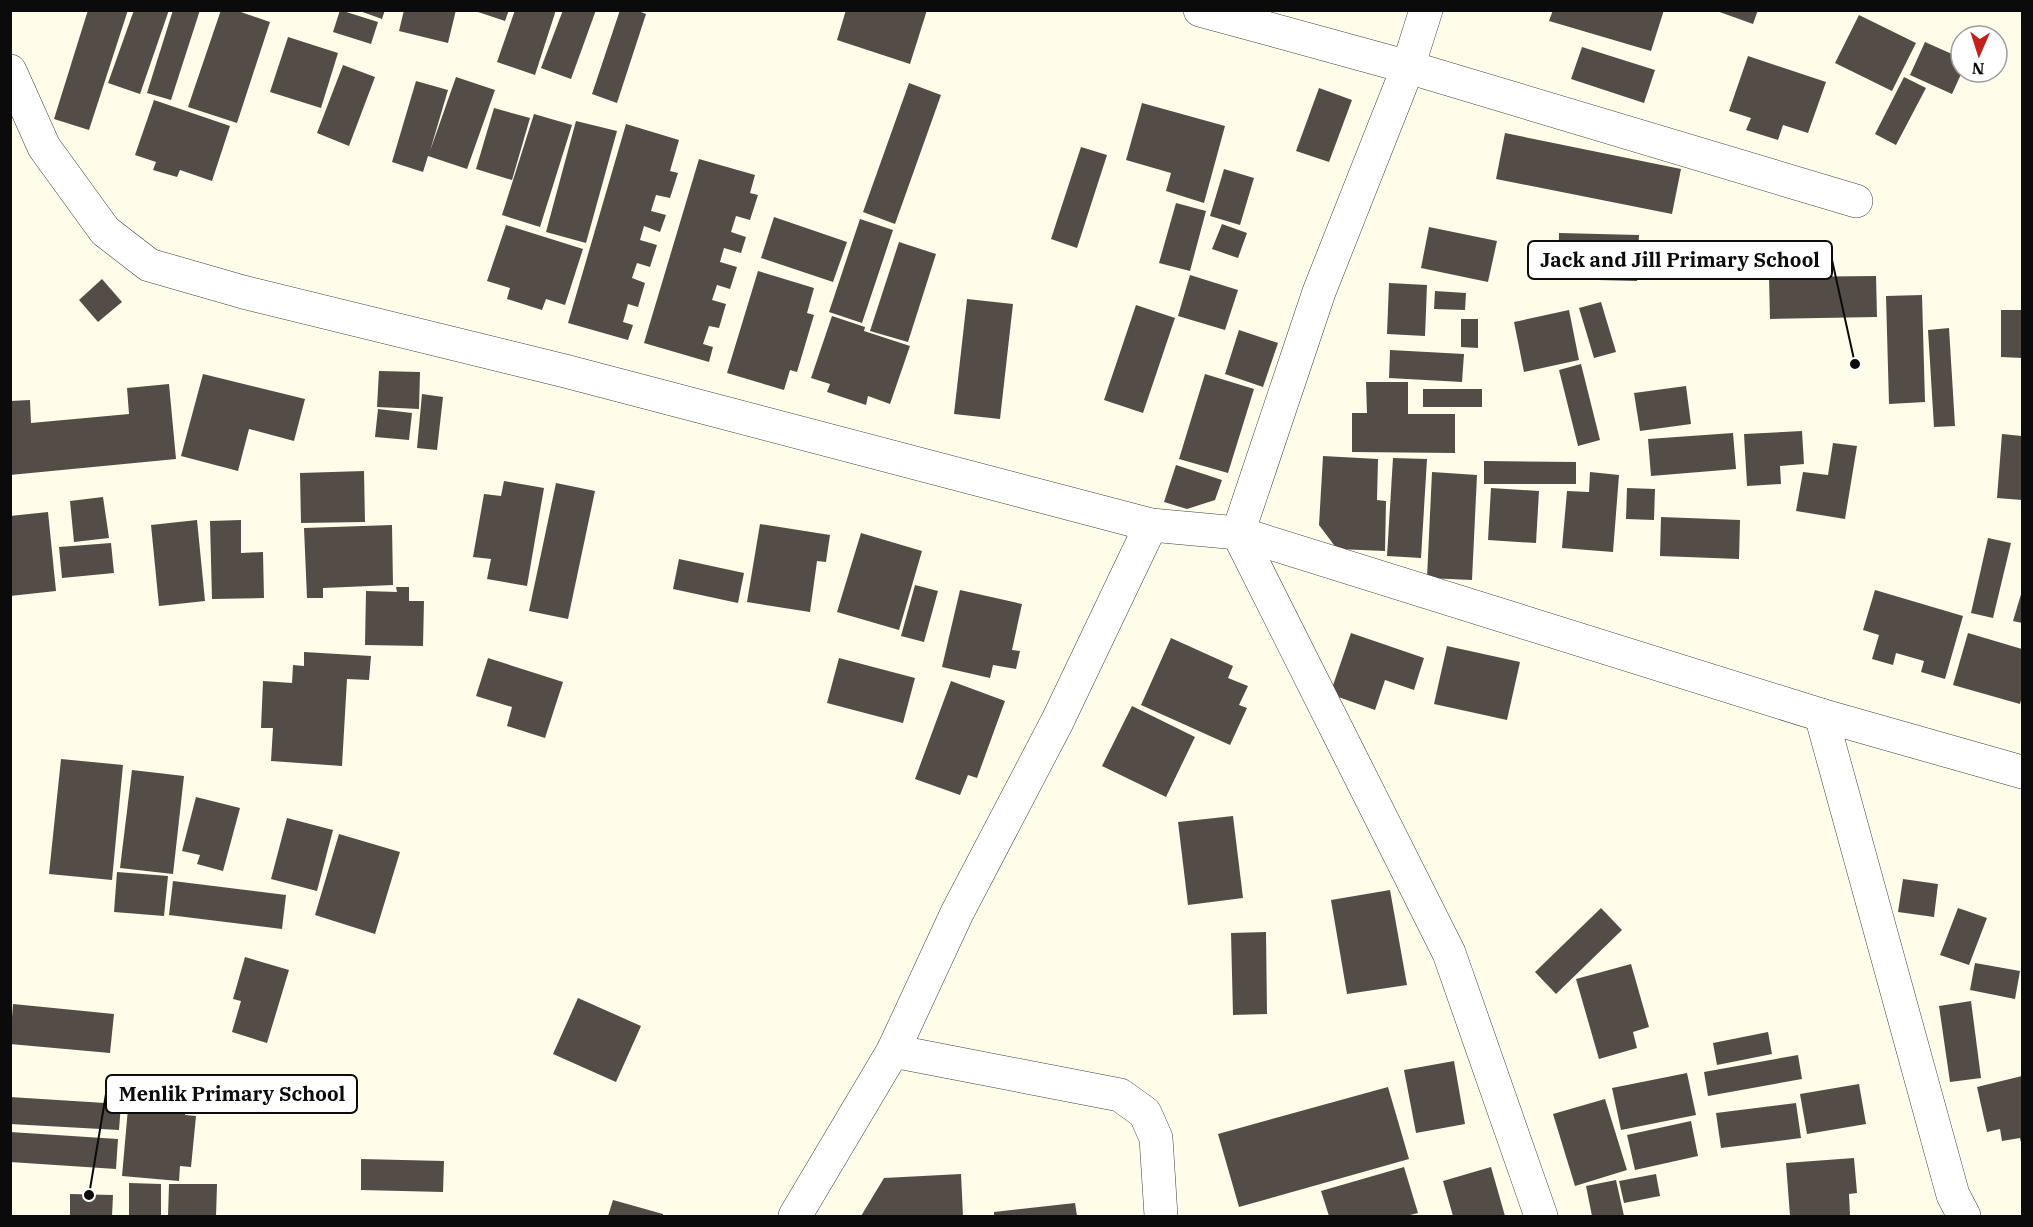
<svg xmlns="http://www.w3.org/2000/svg" width="2033" height="1227" font-family="'IBM Plex Serif',serif">
	<style>
		.building { fill: #544d47 }
		.lines { fill: none; stroke-linecap: round; stroke-linejoin: round }
		.minor-casing { stroke: #3e3e3e; stroke-width: 34 }
		.minor { stroke: #fff; stroke-width: 33 }
		.leader { fill: none; stroke: #0b0b0b; stroke-width: 2 }
		.callout-dot { fill: #0b0b0b; stroke: #fff; stroke-width: 2 }
		.callout { fill: #fff; stroke: #0b0b0b; stroke-width: 2 }
		.callout-label { font-size: 20px; text-anchor: middle; font-weight: bold; fill: #0b0b0b }
	</style>
	<rect width="100%" height="100%" fill="#fffde9"/>
	<!-- building -->
	<g class="building">
		<polygon points="88,10 128,10 89,130 54,119"/>
		<polygon points="134,10 169,10 140,94 108,83"/>
		<polygon points="173,10 200,10 171,100 147,93"/>
		<polygon points="221,10 235,10 270,22 237,123 188,107"/>
		<polygon points="340,10 378,22 371,44 333,32"/>
		<polygon points="357,10 385,10 382,19"/>
		<polygon points="404,10 456,10 448,43 399,31"/>
		<polygon points="472,10 509,10 505,21"/>
		<polygon points="515,10 556,10 535,75 497,62"/>
		<polygon points="563,10 596,10 571,79 541,68"/>
		<polygon points="620,10 636,10 646,14 617,103 592,94"/>
		<polygon points="846,10 927,10 910,64 837,40"/>
		<polygon points="1553,10 1664,10 1651,51 1549,21"/>
		<polygon points="1714,10 1758,10 1753,24"/>
		<polygon points="1859,15 1916,43 1892,91 1835,63"/>
		<polygon points="288,37 338,53 321,108 270,92"/>
		<polygon points="1925,42 1961,58 1962,72 1952,94 1910,75"/>
		<polygon points="1582,47 1655,70 1644,103 1571,79"/>
		<polygon points="1748,56 1826,82 1808,133 1783,125 1778,140 1746,130 1751,118 1729,111"/>
		<polygon points="343,65 375,77 349,146 317,133"/>
		<polygon points="456,77 495,90 467,169 428,156 423,172 392,162 416,81 448,90 430,151"/>
		<polygon points="1904,77 1926,88 1896,145 1875,134"/>
		<polygon points="909,83 941,95 895,224 863,212"/>
		<polygon points="1319,88 1352,100 1329,162 1296,151"/>
		<polygon points="154,100 230,126 212,181 180,170 177,177 153,170 156,162 135,155"/>
		<polygon points="1142,103 1225,126 1204,203 1166,191 1171,173 1126,160"/>
		<polygon points="494,108 530,118 512,180 476,169"/>
		<polygon points="534,114 572,125 540,227 502,215"/>
		<polygon points="576,121 617,131 586,243 546,232"/>
		<polygon points="626,124 679,140 670,171 678,173 670,198 656,195 651,211 666,215 660,232 644,226 640,240 657,245 650,267 637,263 632,278 645,283 638,307 628,304 623,322 633,325 628,340 568,323"/>
		<polygon points="1505,133 1681,169 1672,214 1496,179"/>
		<polygon points="1081,147 1107,155 1077,248 1051,239"/>
		<polygon points="699,159 755,175 750,193 758,195 750,220 736,216 731,232 746,237 741,253 724,248 720,262 737,267 730,289 717,285 712,300 726,304 719,328 709,326 703,344 713,347 709,362 644,343"/>
		<polygon points="1224,169 1254,178 1240,225 1210,216"/>
		<polygon points="1176,203 1206,211 1190,271 1159,263"/>
		<polygon points="774,217 847,242 833,282 761,258"/>
		<polygon points="860,219 893,230 862,323 829,312"/>
		<polygon points="1222,224 1247,233 1238,258 1212,249"/>
		<polygon points="506,225 583,249 565,305 546,299 542,310 507,299 510,288 487,281"/>
		<polygon points="1429,227 1497,241 1488,282 1421,268"/>
		<polygon points="1559,233 1639,235 1637,281 1558,279"/>
		<polygon points="899,242 936,254 908,342 870,331"/>
		<polygon points="758,271 814,288 807,313 814,315 797,372 790,370 784,390 727,373"/>
		<polygon points="1190,275 1238,290 1225,330 1178,316"/>
		<polygon points="1876,276 1877,317 1770,319 1769,277"/>
		<polygon points="102,279 122,302 98,322 79,300"/>
		<polygon points="1389,283 1427,285 1425,336 1387,334"/>
		<polygon points="1435,291 1466,293 1465,310 1434,309"/>
		<polygon points="1922,295 1925,402 1889,404 1886,296"/>
		<polygon points="967,299 1013,304 1000,419 954,414"/>
		<polygon points="1601,302 1616,352 1594,358 1579,308"/>
		<polygon points="1136,305 1175,318 1143,413 1104,400"/>
		<polygon points="1569,310 1579,360 1524,372 1514,322"/>
		<polygon points="2001,310 2022,310 2022,358 2001,357"/>
		<polygon points="832,316 865,327 864,331 910,346 890,404 868,396 866,405 827,392 830,384 811,378"/>
		<polygon points="1461,319 1478,319 1478,348 1461,347"/>
		<polygon points="1949,328 1955,426 1934,427 1928,330"/>
		<polygon points="1239,330 1278,343 1263,387 1225,374"/>
		<polygon points="1390,350 1464,354 1462,382 1389,378"/>
		<polygon points="1581,364 1600,440 1578,446 1559,370"/>
		<polygon points="379,371 420,372 419,409 377,407"/>
		<polygon points="203,374 305,399 294,441 249,429 238,471 181,456"/>
		<polygon points="1205,374 1254,389 1228,473 1179,459"/>
		<polygon points="1366,382 1408,382 1408,414 1455,414 1455,453 1352,452 1352,413 1367,413"/>
		<polygon points="169,384 176,459 10,475 10,401 30,400 31,423 129,414 127,388"/>
		<polygon points="1686,386 1691,424 1640,431 1634,393"/>
		<rect x="1423" y="389" width="59" height="18"/>
		<polygon points="422,394 443,397 437,450 417,448"/>
		<polygon points="378,409 412,413 409,440 375,437"/>
		<polygon points="1802,431 1804,464 1780,466 1781,484 1747,486 1744,434"/>
		<polygon points="1733,433 1736,469 1651,476 1648,439"/>
		<polygon points="2002,434 2022,436 2022,500 1997,498"/>
		<polygon points="1833,443 1857,446 1845,519 1796,511 1803,472 1828,475"/>
		<polygon points="1323,456 1378,459 1377,500 1386,501 1385,551 1337,549 1319,525"/>
		<polygon points="1393,458 1427,459 1421,558 1387,556"/>
		<polygon points="1484,461 1576,462 1576,484 1484,484"/>
		<polygon points="1176,465 1222,480 1215,500 1187,509 1164,502"/>
		<polygon points="364,471 365,522 301,523 300,473"/>
		<polygon points="1432,472 1477,475 1472,580 1427,578"/>
		<polygon points="1590,472 1619,475 1613,552 1562,548 1567,491 1589,492"/>
		<polygon points="504,481 544,488 527,586 487,579 491,559 473,557 484,494 501,496"/>
		<polygon points="556,483 595,491 568,619 529,611"/>
		<polygon points="1491,488 1539,491 1536,543 1488,540"/>
		<polygon points="1627,488 1655,489 1654,520 1626,519"/>
		<polygon points="103,497 109,538 74,542 70,501"/>
		<polygon points="48,512 56,591 10,596 10,516"/>
		<polygon points="1661,517 1740,520 1739,559 1660,556"/>
		<polygon points="197,520 205,601 159,606 151,525"/>
		<polygon points="241,520 241,553 263,552 264,598 212,599 210,521"/>
		<polygon points="760,524 830,535 826,562 817,561 810,612 747,602"/>
		<polygon points="392,525 393,585 323,588 323,598 307,598 304,528"/>
		<polygon points="861,533 922,551 899,630 837,612"/>
		<polygon points="1988,538 2011,543 1993,618 1971,613"/>
		<polygon points="111,543 114,573 62,578 59,547"/>
		<polygon points="679,559 744,573 738,603 673,589"/>
		<polygon points="915,585 938,591 924,642 901,636"/>
		<polygon points="396,587 409,587 409,601 424,601 423,646 365,645 366,591 397,592"/>
		<polygon points="960,590 1022,604 1012,650 1020,651 1016,669 993,665 990,678 942,667"/>
		<polygon points="1875,590 1963,616 1945,679 1921,672 1924,661 1896,653 1893,665 1872,659 1879,635 1863,630"/>
		<polygon points="2022,591 2022,623 2013,621"/>
		<polygon points="1351,633 1424,658 1414,690 1385,680 1375,710 1330,694"/>
		<polygon points="1968,633 2022,649 2022,696 2020,704 1953,685"/>
		<polygon points="1171,638 1233,666 1228,678 1248,686 1239,705 1247,708 1230,745 1141,705"/>
		<polygon points="1447,646 1520,662 1507,720 1434,704"/>
		<polygon points="304,652 371,656 369,680 347,679 342,766 271,761 273,728 261,728 263,681 292,683 293,665 304,666"/>
		<polygon points="488,658 563,682 545,738 507,726 512,707 476,696"/>
		<polygon points="839,658 915,678 903,723 827,703"/>
		<polygon points="951,681 1005,701 977,778 968,775 960,795 915,779"/>
		<polygon points="1132,706 1195,737 1166,797 1102,766"/>
		<polygon points="61,759 123,765 112,880 49,874"/>
		<polygon points="132,770 184,776 173,874 120,868"/>
		<polygon points="196,797 240,808 223,871 197,864 200,855 182,851"/>
		<polygon points="1233,816 1243,898 1188,905 1178,822"/>
		<polygon points="287,818 333,830 317,891 271,879"/>
		<polygon points="339,834 400,852 375,934 315,915"/>
		<polygon points="117,872 168,876 164,916 114,912"/>
		<polygon points="1903,879 1938,884 1934,917 1898,912"/>
		<polygon points="173,881 286,895 282,929 169,915"/>
		<polygon points="1390,890 1407,985 1347,994 1331,900"/>
		<polygon points="1601,908 1622,930 1556,994 1535,972"/>
		<polygon points="1958,908 1987,918 1969,965 1940,955"/>
		<polygon points="1266,932 1267,1014 1233,1015 1231,933"/>
		<polygon points="245,957 289,970 267,1043 232,1032 241,1001 233,999"/>
		<polygon points="1975,963 2020,971 2015,999 1970,990"/>
		<polygon points="1631,964 1649,1027 1633,1032 1637,1048 1599,1059 1576,979"/>
		<polygon points="578,998 641,1026 616,1082 553,1054"/>
		<polygon points="1971,1001 1981,1078 1950,1082 1939,1006"/>
		<polygon points="13,1004 114,1014 110,1053 10,1044"/>
		<polygon points="1768,1032 1772,1054 1717,1065 1713,1043"/>
		<polygon points="1798,1055 1802,1079 1708,1096 1704,1072"/>
		<polygon points="1454,1061 1465,1124 1416,1133 1404,1070"/>
		<polygon points="1687,1073 1696,1115 1621,1130 1612,1088"/>
		<polygon points="2022,1076 2022,1147 2020,1138 2002,1141 2000,1129 1987,1132 1977,1087"/>
		<polygon points="1859,1084 1866,1124 1807,1134 1800,1094"/>
		<polygon points="1388,1087 1409,1159 1239,1207 1218,1134"/>
		<polygon points="10,1097 121,1104 119,1130 10,1124"/>
		<polygon points="129,1097 185,1103 185,1115 196,1116 191,1167 180,1166 179,1181 122,1176"/>
		<polygon points="1605,1099 1627,1170 1575,1186 1553,1114"/>
		<polygon points="1796,1103 1801,1138 1721,1148 1716,1113"/>
		<polygon points="1691,1121 1698,1156 1635,1170 1627,1135"/>
		<polygon points="10,1132 118,1139 116,1169 10,1162"/>
		<polygon points="1854,1158 1857,1193 1849,1194 1850,1215 1790,1216 1786,1163"/>
		<polygon points="361,1159 444,1161 443,1192 361,1190"/>
		<polygon points="1404,1167 1418,1213 1406,1216 1329,1216 1321,1191"/>
		<polygon points="1491,1167 1505,1216 1453,1216 1443,1181"/>
		<polygon points="961,1174 963,1216 861,1216 884,1178"/>
		<polygon points="1656,1174 1660,1196 1624,1203 1619,1181"/>
		<polygon points="1616,1180 1624,1216 1592,1216 1586,1186"/>
		<polygon points="129,1183 161,1184 161,1216 129,1216"/>
		<polygon points="169,1184 217,1184 216,1216 168,1216"/>
		<polygon points="70,1194 113,1195 112,1216 70,1216"/>
		<polygon points="613,1200 663,1214 663,1216 608,1216"/>
		<polygon points="1075,1203 1077,1216 994,1216 994,1212"/>
	</g>
	<g class="lines">
		<!-- minor casing -->
		<g class="minor-casing">
			<g id="minor">
				<polyline points="1200,10 1408,67 1856,201"/>
				<polyline points="1426,10 1408,67 1319,292 1238,533 1449,953 1541,1216"/>
				<polyline points="10,71 44,147 105,231 149,265 243,292 565,371 1151,525 1238,533 1821,715 1953,1195 1964,1216"/>
				<polyline points="1821,715 2022,772"/>
				<polyline points="893,1051 1120,1095 1145,1113 1156,1138 1161,1216"/>
				<polyline points="795,1216 893,1051 957,913 1057,722 1151,525"/>
			</g>
		</g>
		<!-- minor -->
		<use href="#minor" class="minor"/>
	</g>
	<!-- callouts -->
	<path class="leader" d="M1855 364L1832 260M89 1195L106 1094"/>
	<g class="callout-dot">
		<circle cx="1855" cy="364" r="6"/>
		<circle cx="89" cy="1195" r="6"/>
	</g>
	<g class="callout">
		<rect x="1528" y="241" width="304" height="38" rx="6"/>
		<rect x="106" y="1075" width="251" height="38" rx="6"/>
	</g>
	<g class="callout-label">
		<text x="1680" y="267">Jack and Jill Primary School</text>
		<text x="232" y="1101">Menlik Primary School</text>
	</g>
	<!-- border -->
	<rect width="2033" height="1227" fill="none" stroke="#0b0b0b" stroke-width="24"/>
	<!-- north arrow -->
	<g transform="translate(1979 54) rotate(183)"><circle r="28" fill="#ffffff" stroke="#9d9d9d" stroke-width="1.5"/>
	<path d="M0-4.5L10 22L0 15L-10 22Z" fill="#c2221c"/>
	<text y="-9" font-size="16" font-weight="bold" text-anchor="middle" fill="#0b0b0b">N</text>
	</g>
</svg>
